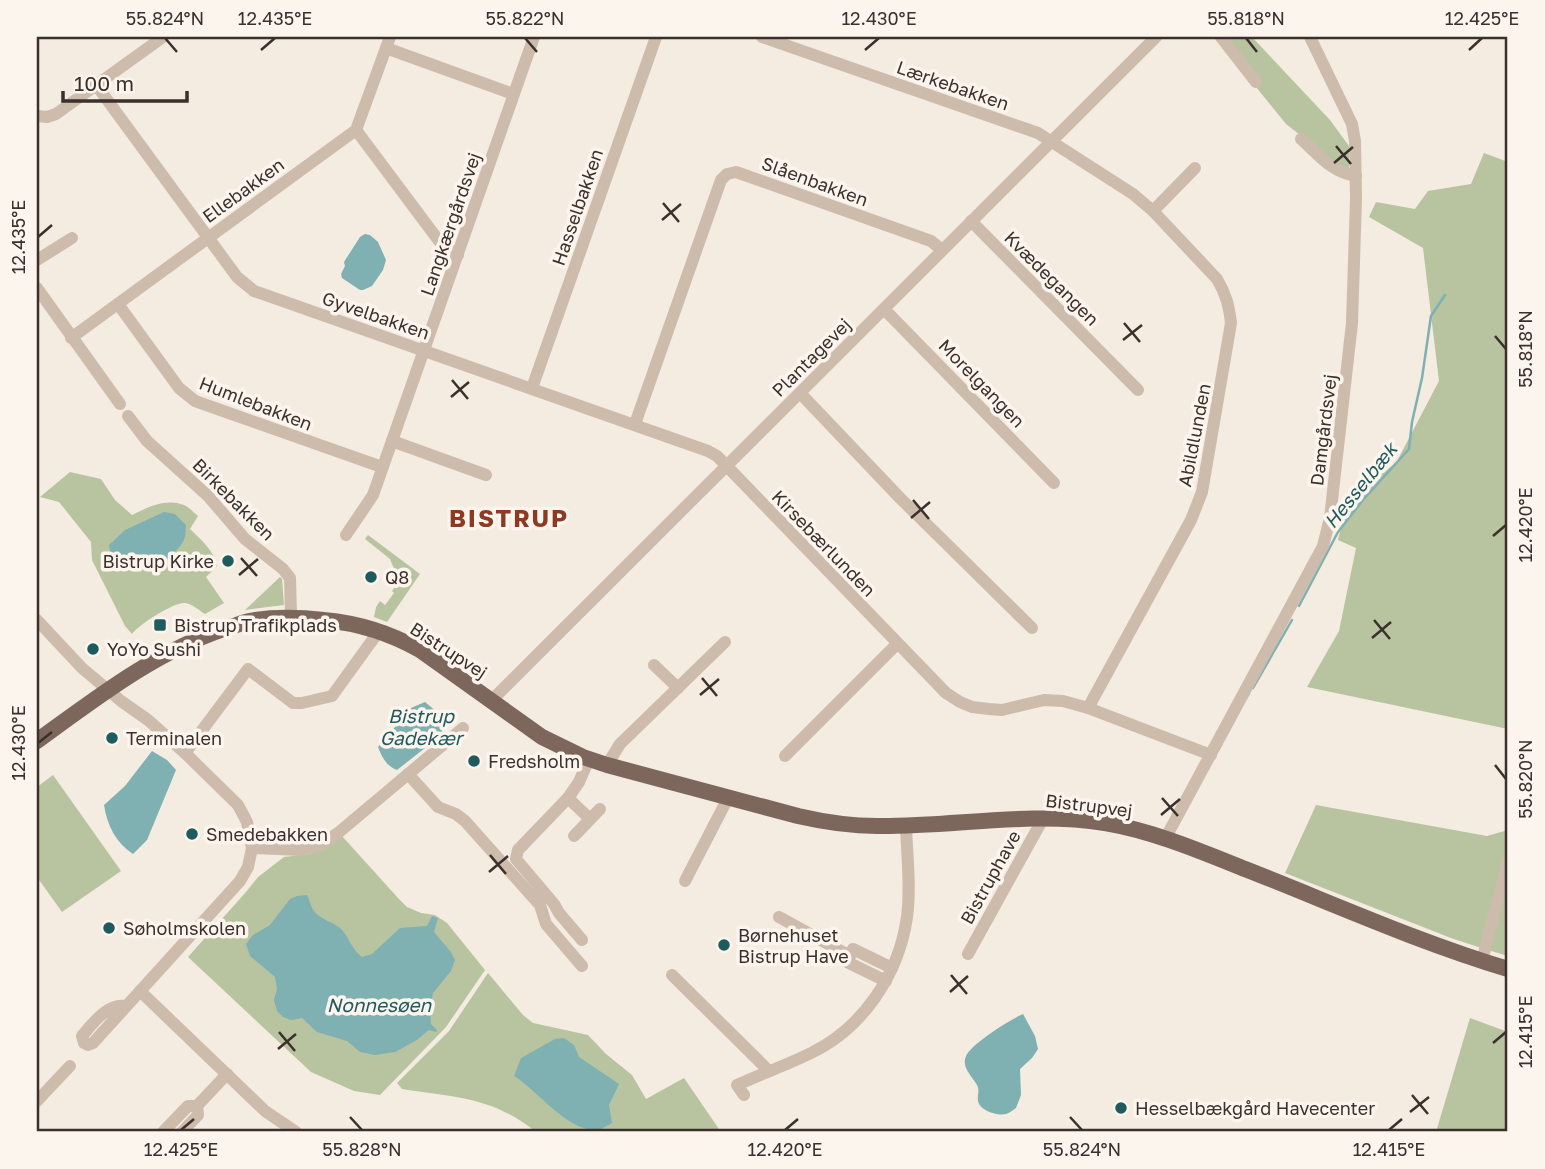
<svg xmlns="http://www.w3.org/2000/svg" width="1545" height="1169" font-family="'Golos Text',sans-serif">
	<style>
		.green { fill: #b8c4a0 }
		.water { fill: #7fb0b2 }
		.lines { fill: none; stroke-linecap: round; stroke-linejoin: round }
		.stream { stroke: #7fb0b2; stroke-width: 2.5 }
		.minor { stroke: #cdbbac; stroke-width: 12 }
		.major { stroke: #7d675c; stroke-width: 16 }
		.ticks { fill: none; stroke: #3b302b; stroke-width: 2.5 }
		.poi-dot { fill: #1f5a5e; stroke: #fbf5ee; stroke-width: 2.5 }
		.labels { text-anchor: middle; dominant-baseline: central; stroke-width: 7; stroke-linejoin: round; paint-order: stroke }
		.street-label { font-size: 18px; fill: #3b302b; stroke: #fbf5ee }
		.poi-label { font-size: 18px; fill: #3b302b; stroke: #fbf5ee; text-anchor: start }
		.water-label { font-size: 19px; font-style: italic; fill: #1f5a5e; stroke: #fbf5ee }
		.district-label { font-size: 24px; font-weight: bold; letter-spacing: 2px; fill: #8c3b22; stroke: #fbf5ee }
		.neatline { fill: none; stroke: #3b302b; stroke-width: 2.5 }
		.ticks-label { font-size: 18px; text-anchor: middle; fill: #3b302b }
	</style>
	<rect width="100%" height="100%" fill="#f4ebe1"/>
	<!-- green -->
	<g class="green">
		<polygon points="1224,37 1252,37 1330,120 1349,146 1349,171 1347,172 1286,124 1256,87"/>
		<polygon points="1484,153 1508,162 1508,729 1307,687 1339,631 1356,548 1338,540 1348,499 1396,463 1439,381 1423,248 1369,217 1376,202 1415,209 1428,191 1471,184"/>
		<path d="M70 472 101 479 115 500 132 515C148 507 166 498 184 505 189 507 194 513 198 516L190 529C201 540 214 550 217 566L206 577 224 603 205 614C199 610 192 604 185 603 174 602 138 625 132 634L125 626 92 560 91 542 59 502 40 497Z"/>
		<polygon points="368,535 420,574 387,622 374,617 376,607 380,601 385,605 394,593 392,591 397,584 395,582 397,576 390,559 365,539"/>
		<polygon points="280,577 282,579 284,605 245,610"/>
		<polygon points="53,775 121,871 62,912 37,877 37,787"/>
		<polygon points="1316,805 1487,836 1508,830 1508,844 1481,948 1451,938 1285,873"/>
		<polygon points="342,836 398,898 407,907 421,913 435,915 447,923 485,970 446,1027 380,1095 354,1091 311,1072 188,957 246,892 258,877 284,857 310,854 330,844"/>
		<polygon points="1508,871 1508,956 1488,950"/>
		<path d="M488 973 523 1015 533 1023 588 1035 606 1054 632 1075 646 1099 684 1078 721 1132H536C493 1097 454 1097 402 1089L397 1083 449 1031Z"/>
		<polygon points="1470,1018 1508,1032 1508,1132 1436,1132"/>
	</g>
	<!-- water -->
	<g class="water">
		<polygon points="365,234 370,235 378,242 386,260 383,270 372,286 363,290 360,290 342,278 341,274 345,266 344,262 360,237"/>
		<path d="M164 512 175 514 186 525C185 529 186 533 185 537 178 559 132 582 114 561 111 557 110 551 109 545L125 530Z"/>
		<path d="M425 702 437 712 443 728 439 737 397 770C386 766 382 757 378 747L411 708Z"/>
		<path d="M152 751 167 760 176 770 147 840 133 854C116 843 107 825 104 805L125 786Z"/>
		<path d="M307 895C310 900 310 906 314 911 320 920 335 922 342 930 350 939 352 950 362 957L372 954 400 928 427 926 432 916 438 918 434 932 451 952 455 960 451 971 433 993 430 1009 431 1024 437 1030 436 1032 429 1030 417 1040 395 1052 375 1055 360 1052 347 1041 317 1032 302 1018 291 1020 283 1017 277 1011 274 1000 277 989 275 977 250 956 246 944 253 935 270 925 290 899 297 896Z"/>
		<path d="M1023 1014 1035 1036 1038 1049 1032 1058 1020 1069 1021 1095 1016 1108C1013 1110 1009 1113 1006 1114 998 1116 980 1111 978 1101 977 1095 980 1091 977 1085 972 1076 961 1067 966 1056 971 1044 1011 1019 1023 1014Z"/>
		<path d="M564 1038 574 1045 579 1057 619 1084 609 1105 612 1123C607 1126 602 1129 597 1130 568 1132 537 1090 514 1076L521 1058 555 1039Z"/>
	</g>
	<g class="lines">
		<!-- stream -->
		<g class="stream">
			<polyline points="1299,606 1338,532 1362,501 1409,449 1412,422 1422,378 1431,316 1445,295"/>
			<polyline points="1253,688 1292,620"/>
		</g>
		<!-- minor -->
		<g class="minor">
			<path d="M762 37 1038 133 1133 194 1153 211 1217 279C1226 294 1229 306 1231 323L1202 492 1191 520 1088 708"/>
			<polyline points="1221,37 1256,82"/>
			<polyline points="386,48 513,94"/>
			<polyline points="97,86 237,277 254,291 708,451 717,456 946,693 960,702 972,707 989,709 1002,710 1044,700 1063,701 1088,708 1211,755"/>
			<polyline points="37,116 47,117 56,114 163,37"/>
			<polyline points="356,130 439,241 458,255"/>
			<path d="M1301 139C1319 155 1331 172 1356 176"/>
			<polyline points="1153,211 1195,168"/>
			<polyline points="971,221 1138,390"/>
			<polyline points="37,260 72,238"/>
			<polyline points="37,288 120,404"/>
			<polyline points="118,304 179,388 195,401 382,467"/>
			<polyline points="884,309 1054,483"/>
			<polyline points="71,338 356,130 390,37"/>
			<polyline points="532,388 656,37"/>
			<polyline points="800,393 900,498 1032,628"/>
			<polyline points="128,416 147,441 208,496 245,539 283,569 290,578 291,616"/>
			<polyline points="635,424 721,180 727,174 736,172 931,241 942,250"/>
			<polyline points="392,441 486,475"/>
			<polyline points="346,535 373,495 534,37"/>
			<path d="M37 620 82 668 121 701 148 720 185 753 238 805 247 822 252 848 248 867 240 881 93 1043 88 1045 84 1043 82 1036C93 1023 107 1004 125 1006"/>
			<polyline points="654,665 678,688"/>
			<polyline points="491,701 1156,37"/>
			<polyline points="185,753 248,669 293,703 302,703 332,696 379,631"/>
			<polyline points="785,756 897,644"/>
			<polyline points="607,765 620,744 725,642"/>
			<polyline points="408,774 438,807 456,814 465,821 540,905 546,924 582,966"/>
			<polyline points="568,798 590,819"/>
			<polyline points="574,836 600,809"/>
			<polyline points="1165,839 1323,546 1330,518 1352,323 1356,199 1355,141 1352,124 1310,37"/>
			<polyline points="252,848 301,850 321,845 338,833 463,728"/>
			<polyline points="685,881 728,798"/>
			<polyline points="779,917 850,956"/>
			<polyline points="582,940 559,913 554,904 516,859 518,850 568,798 579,782 589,759"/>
			<polyline points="968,954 1044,817"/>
			<polyline points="1482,961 1508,860"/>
			<polyline points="672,975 769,1071"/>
			<polyline points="886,981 847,962 853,949 892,968"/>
			<polyline points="140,991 265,1111 296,1132"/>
			<path d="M744 1095 737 1085C761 1074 787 1065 811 1053 863 1028 899 974 907 917 911 888 907 856 906 826"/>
			<polyline points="37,1101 70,1066"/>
			<polyline points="163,1132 188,1106 197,1106"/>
			<polyline points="182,1132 198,1115 197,1106 227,1074"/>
		</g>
		<!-- major -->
		<path class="major" d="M37 741C95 699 155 652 224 629 232 627 241 623 249 621 275 616 298 617 324 620 357 623 390 633 420 650L542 737 583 757 607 765 798 816C824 822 850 826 877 826 953 827 1029 811 1105 823 1153 831 1200 851 1245 869 1332 903 1418 942 1508 969"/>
	</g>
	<!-- ticks -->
	<path class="ticks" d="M165 38 177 52M525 38 537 52M1246 38 1257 52M261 50 275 38M865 50 879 38M1469 50 1482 38M1336 146 1351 164M1334 163 1353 147M663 203 679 222M662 220 681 204M38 237 52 225M1124 323 1140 342M1495 336 1506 349M1123 340 1142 325M452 380 468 399M451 397 469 382M913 500 929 519M911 518 930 502M1493 536 1506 525M241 558 257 576M239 575 258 559M1374 620 1390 639M1372 638 1391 622M702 678 717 696M700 695 719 679M38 743 52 732M1495 765 1506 779M1162 798 1178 816M1161 815 1180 799M490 855 506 874M489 872 508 856M951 975 967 994M950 992 968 976M279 1032 295 1051M1493 1043 1506 1032M278 1049 296 1034M1412 1095 1428 1114M1410 1112 1429 1097M350 1117 362 1130M1070 1117 1082 1130M181 1130 194 1119M785 1130 798 1119M1389 1130 1402 1119"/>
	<!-- markers -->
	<g class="poi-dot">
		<circle cx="228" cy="561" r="7"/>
		<circle cx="371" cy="577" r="7"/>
		<rect x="153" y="618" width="14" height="14" rx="3.5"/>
		<circle cx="93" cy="649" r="7"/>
		<circle cx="112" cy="738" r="7"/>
		<circle cx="474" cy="761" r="7"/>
		<circle cx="192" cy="834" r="7"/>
		<circle cx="109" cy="928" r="7"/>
		<circle cx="724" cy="945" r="7"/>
		<circle cx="1121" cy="1108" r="7"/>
	</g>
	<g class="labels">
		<!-- street labels -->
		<g class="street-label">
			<text transform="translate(953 85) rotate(19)">Lærkebakken</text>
			<text transform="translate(815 181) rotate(20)">Slåenbakken</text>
			<text transform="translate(243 190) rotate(-36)">Ellebakken</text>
			<text transform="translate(577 207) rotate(-71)">Hasselbakken</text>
			<text transform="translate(450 224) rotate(-71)">Langkærgårdsvej</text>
			<text transform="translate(1052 278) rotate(45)">Kvædegangen</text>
			<text transform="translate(376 315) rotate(19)">Gyvelbakken</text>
			<text transform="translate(811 357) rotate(-45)">Plantagevej</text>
			<text transform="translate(982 383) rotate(46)">Morelgangen</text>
			<text transform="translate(256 403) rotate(21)">Humlebakken</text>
			<text transform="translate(1323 430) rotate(-83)">Damgårdsvej</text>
			<text transform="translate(1194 435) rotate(-79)">Abildlunden</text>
			<text transform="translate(234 499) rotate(45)">Birkebakken</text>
			<text transform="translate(824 543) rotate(46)">Kirsebærlunden</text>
			<text transform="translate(449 650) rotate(33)">Bistrupvej</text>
			<text transform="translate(1089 805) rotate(7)">Bistrupvej</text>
			<text transform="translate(990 877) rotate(-61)">Bistruphave</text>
		</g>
		<!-- poi labels -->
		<g class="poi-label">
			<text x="214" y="561" text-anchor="end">Bistrup Kirke</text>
			<text x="385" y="577">Q8</text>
			<text x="174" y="625">Bistrup Trafikplads</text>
			<text x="107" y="649">YoYo Sushi</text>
			<text x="126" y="738">Terminalen</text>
			<text x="488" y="761">Fredsholm</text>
			<text x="206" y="834">Smedebakken</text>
			<text x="123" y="928">Søholmskolen</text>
			<text x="738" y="935">Børnehuset<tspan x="738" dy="21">Bistrup Have</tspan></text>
			<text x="1135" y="1108">Hesselbækgård Havecenter</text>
		</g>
		<!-- water labels -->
		<g class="water-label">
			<text transform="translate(1360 485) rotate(-51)">Hesselbæk</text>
			<text x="421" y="715">Bistrup<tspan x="421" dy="22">Gadekær</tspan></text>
			<text x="379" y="1004">Nonnesøen</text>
		</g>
		<!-- district labels -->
		<g class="district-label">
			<text x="509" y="517">BISTRUP</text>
		</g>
	</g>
	<!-- border -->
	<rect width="1545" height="1169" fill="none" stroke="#fbf5ee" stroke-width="77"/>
	<!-- scale -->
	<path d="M63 91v10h124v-10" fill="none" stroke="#3b302b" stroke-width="3.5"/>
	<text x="74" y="91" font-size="21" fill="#3b302b" stroke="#fbf5ee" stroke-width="5" paint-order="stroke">100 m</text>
	<rect x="38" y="38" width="1468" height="1092" class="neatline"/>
	<g class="ticks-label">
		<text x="165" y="25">55.824°N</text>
		<text x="275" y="25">12.435°E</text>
		<text x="525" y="25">55.822°N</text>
		<text x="879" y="25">12.430°E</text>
		<text x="1246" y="25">55.818°N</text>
		<text x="1482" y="25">12.425°E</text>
		<text transform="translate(19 237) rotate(-90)" y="6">12.435°E</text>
		<text transform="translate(1526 349) rotate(-90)" y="6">55.818°N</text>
		<text transform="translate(1526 525) rotate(-90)" y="6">12.420°E</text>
		<text transform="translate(19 743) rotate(-90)" y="6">12.430°E</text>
		<text transform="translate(1526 779) rotate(-90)" y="6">55.820°N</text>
		<text transform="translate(1526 1032) rotate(-90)" y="6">12.415°E</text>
		<text x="181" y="1156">12.425°E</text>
		<text x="362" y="1156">55.828°N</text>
		<text x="785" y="1156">12.420°E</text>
		<text x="1082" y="1156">55.824°N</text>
		<text x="1389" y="1156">12.415°E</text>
	</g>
</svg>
